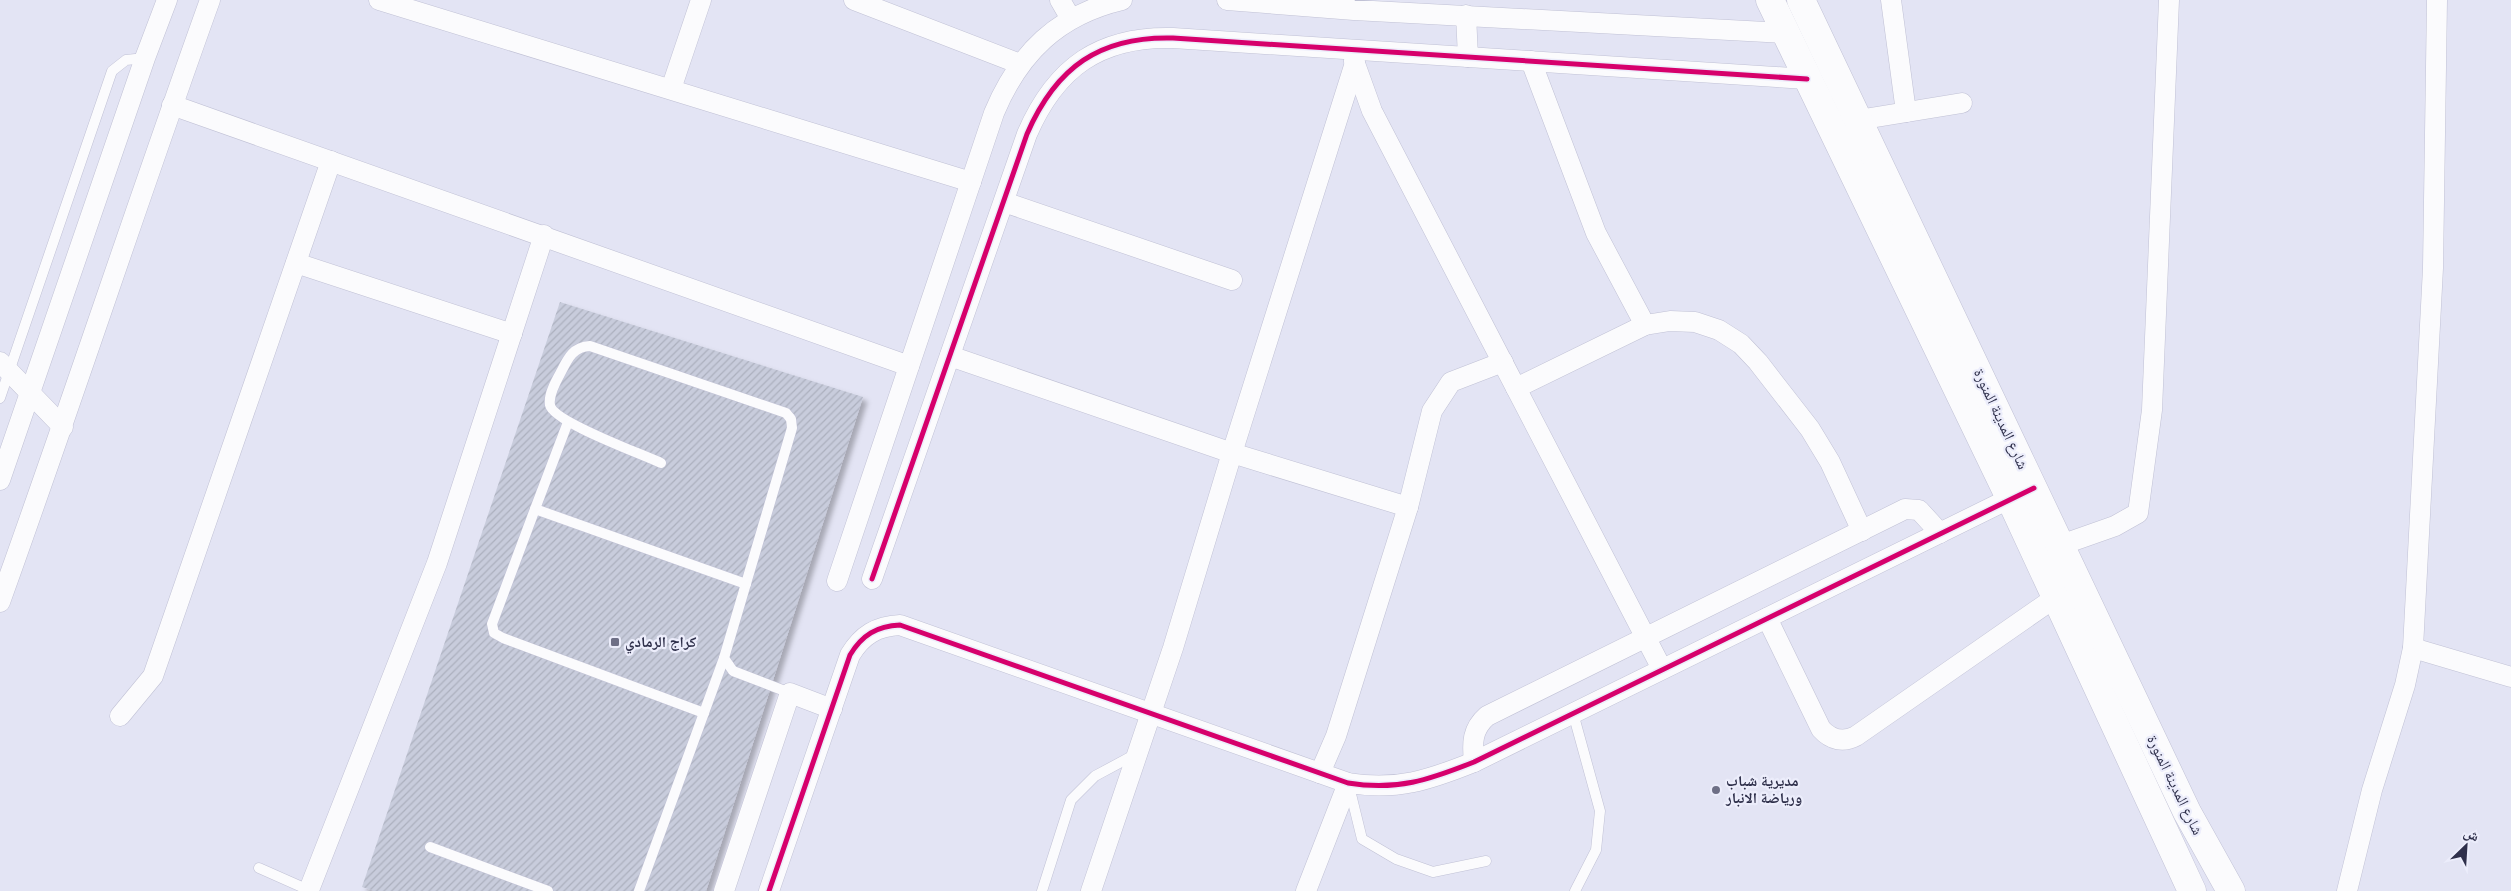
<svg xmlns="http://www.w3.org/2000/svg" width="2511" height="891" font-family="'Roboto Serif','Noto Naskh Arabic',serif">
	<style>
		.building { fill: url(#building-hatch); filter: url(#shadow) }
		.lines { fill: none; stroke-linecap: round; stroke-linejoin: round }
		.service-casing { stroke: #c0c1d5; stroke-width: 11 }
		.minor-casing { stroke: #c0c1d5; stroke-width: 21 }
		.secondary-casing { stroke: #c0c1d5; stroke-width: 29 }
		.service { stroke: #fbfbfd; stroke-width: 10 }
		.minor { stroke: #fbfbfd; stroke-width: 20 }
		.secondary { stroke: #fbfbfd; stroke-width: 28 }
		.cycleway-casing { stroke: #ecedfb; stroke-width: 8 }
		.cycleway { stroke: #d6006c; stroke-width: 5 }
		.poi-dot { fill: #6e6f86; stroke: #ecedfb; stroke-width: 2 }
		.labels { text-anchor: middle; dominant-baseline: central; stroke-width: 4.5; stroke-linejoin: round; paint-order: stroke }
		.street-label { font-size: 15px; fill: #2f304b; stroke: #ecedfb }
		.poi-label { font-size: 15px; font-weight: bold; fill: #2f304b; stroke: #ecedfb; text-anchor: start }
	</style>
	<defs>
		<pattern id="building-hatch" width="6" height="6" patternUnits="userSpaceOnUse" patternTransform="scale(1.25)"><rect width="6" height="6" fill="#c8ccdc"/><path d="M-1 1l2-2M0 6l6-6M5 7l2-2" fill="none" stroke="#acb0be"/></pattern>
		<filter id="shadow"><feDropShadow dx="4.5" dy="4.5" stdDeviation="2.5" flood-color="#0004"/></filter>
	</defs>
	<rect width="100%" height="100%" fill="#e3e4f4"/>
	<!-- building -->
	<polygon class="building" points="560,302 863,397 706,891 375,891 362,887"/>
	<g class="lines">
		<!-- service casing -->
		<g class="service-casing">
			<g id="service">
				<polyline points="0,398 112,71 126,60 145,58"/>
				<polyline points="568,422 535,509 746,584"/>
				<path d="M661 463C642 454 553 422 550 405 548 395 556 381 561 372 568 358 573 347 590 346L786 413 791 419 792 428 724 658 733 671 790 693"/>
				<polyline points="535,509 492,624 494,633 503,638 704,713"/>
				<polyline points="1573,713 1600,811 1596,850 1575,891"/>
				<polyline points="1349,786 1362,839 1396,859 1433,872 1486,861"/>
				<polyline points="430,847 548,891"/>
				<polyline points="259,868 311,891"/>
				<polyline points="639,891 724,658"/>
				<polyline points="1042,891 1071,800 1095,776 1136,754"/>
			</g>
		</g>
		<!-- minor casing -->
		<g class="minor-casing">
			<g id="minor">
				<polyline points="379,0 971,182"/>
				<polyline points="854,0 1020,64"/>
				<polyline points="1060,0 1071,19"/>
				<polyline points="1227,0 1354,10 1785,33"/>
				<polyline points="1891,0 1906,112"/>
				<polyline points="1466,15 1468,57"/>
				<polyline points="1354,61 1372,111 1662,669"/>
				<polyline points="1531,61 1596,233 1645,325"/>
				<polyline points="671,89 701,0"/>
				<polyline points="172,105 909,366"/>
				<polyline points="1858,120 1962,103"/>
				<polyline points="1004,202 1232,280"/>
				<polyline points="296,263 512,334"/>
				<polyline points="950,356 1232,453 1408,507"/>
				<polyline points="0,362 63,427"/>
				<polyline points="1516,388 1645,325 1670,321 1695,322 1719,330 1741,344 1758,362 1810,429 1830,462 1862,531"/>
				<polyline points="0,480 145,58 167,0"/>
				<polyline points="2061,545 2115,526 2138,513 2152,410 2169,0"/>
				<path d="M872 579 1027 134C1056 67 1100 36 1173 38L1807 79"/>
				<path d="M837 581 994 113C1019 53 1058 15 1122 0"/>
				<path d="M0 602C72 402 138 200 210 0"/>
				<path d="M1767 618 1821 729C1831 740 1843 743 1856 736L2056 597"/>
				<polyline points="2413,648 2511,677"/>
				<polyline points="120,716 153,676 331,161"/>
				<path d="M1474 762C1472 743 1472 729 1487 716L1905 509 1919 510 1940 533"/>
				<polyline points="1320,773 1336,736 1408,507 1432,411 1451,382 1503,362"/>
				<polyline points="309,890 437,563 544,235"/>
				<polyline points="724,891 790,693 832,709"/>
				<path d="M769 891 850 655C862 635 877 626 900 625L1348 783C1397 791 1429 780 1474 762L2023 492"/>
				<polyline points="1091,891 1173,648 1232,453 1355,63"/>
				<polyline points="1306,891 1348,783"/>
				<polyline points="2347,891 2372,790 2405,685 2413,648 2433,268 2437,0"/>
			</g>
		</g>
		<!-- secondary casing -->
		<g class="secondary-casing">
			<g id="secondary">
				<polyline points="1770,0 2010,498 2192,891"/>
				<polyline points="1801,0 2187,812 2231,891"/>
			</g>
		</g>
		<!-- service -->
		<use href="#service" class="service"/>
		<!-- minor -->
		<use href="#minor" class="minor"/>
		<!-- secondary -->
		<use href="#secondary" class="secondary"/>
		<!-- cycleway casing -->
		<g class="cycleway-casing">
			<g id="cycleway">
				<path d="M872 579 1027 134C1056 67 1100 36 1173 38L1807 79"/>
				<path d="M769 891 850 655C862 635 877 626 900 625L1348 783C1397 791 1429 780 1474 762L2034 488"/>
			</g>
		</g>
		<!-- cycleway -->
		<use href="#cycleway" class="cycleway"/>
	</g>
	<!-- markers -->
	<g class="poi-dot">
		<rect x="610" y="637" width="10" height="10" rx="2.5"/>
		<circle cx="1716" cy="790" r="5"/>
	</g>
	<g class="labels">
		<!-- street labels -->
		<g class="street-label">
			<text transform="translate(2001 419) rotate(65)">شارع المدينة المنورة</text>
			<text transform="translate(2175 785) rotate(64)">شارع المدينة المنورة</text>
		</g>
		<!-- poi labels -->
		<g class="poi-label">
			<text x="625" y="642">كراج الرمادي</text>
			<text x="1726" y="781">مديرية شباب<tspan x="1726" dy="17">ورياضة الانبار</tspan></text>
		</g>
	</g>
	<!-- north arrow -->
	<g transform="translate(2466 846) rotate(25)" stroke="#ecedfb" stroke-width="4" paint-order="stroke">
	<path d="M0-4L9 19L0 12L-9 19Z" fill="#2f304b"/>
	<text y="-8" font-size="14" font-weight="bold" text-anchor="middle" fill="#2f304b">ش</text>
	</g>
</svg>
